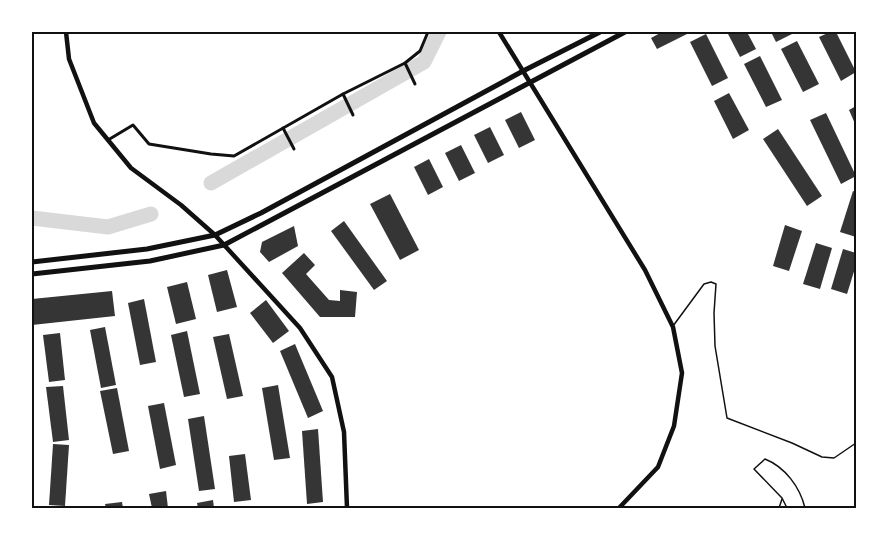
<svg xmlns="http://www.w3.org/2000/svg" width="888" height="540" font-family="Figtree,sans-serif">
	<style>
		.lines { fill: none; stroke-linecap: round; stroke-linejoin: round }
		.river { stroke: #d9d9d9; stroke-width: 15 }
		.building { fill: #353535 }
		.service { stroke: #111; stroke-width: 1.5 }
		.minor { stroke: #111; stroke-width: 3 }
		.tertiary { stroke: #111; stroke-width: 4.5 }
		.primary { stroke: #111; stroke-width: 5 }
		.neatline { fill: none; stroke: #111; stroke-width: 2 }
	</style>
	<rect width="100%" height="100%" fill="#fff"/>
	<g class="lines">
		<!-- river -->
		<g class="river">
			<polyline points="211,183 424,62 439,32"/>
			<polyline points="32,218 108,227 151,214"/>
		</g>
	</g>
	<!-- building -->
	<g class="building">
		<polygon points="662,32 691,32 657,49 651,38"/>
		<polygon points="727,32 747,32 756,49 740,57"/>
		<polygon points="771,32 790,32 792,34 776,42"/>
		<polygon points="830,32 836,32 856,72 841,81 819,37"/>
		<polygon points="706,34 728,78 712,86 690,42"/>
		<polygon points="797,41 819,84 803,92 781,49"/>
		<polygon points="760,56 782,100 766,107 744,64"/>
		<polygon points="729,93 749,130 733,139 714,101"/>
		<polygon points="856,106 856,126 849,110"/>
		<polygon points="521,112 535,140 519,148 505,120"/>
		<polygon points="826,113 856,176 841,184 810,120"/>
		<polygon points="490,127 504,155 488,163 474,135"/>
		<polygon points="778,129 822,196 807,206 763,139"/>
		<polygon points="461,145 475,173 459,181 445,153"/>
		<polygon points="429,159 443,187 428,195 414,167"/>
		<polygon points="853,191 856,192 856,237 840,232"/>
		<polygon points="390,194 419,250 400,260 370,204"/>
		<polygon points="344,221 387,281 374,290 331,231"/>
		<polygon points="785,225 802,231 789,271 773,266"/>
		<polygon points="294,226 298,246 269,262 260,252 262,242"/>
		<polygon points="816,243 832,248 820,289 803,284"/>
		<polygon points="843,249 856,253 856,265 847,294 831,289"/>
		<polygon points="304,253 315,265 306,274 329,300 340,301 340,290 357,292 355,317 320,317 282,273"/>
		<polygon points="227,270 237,307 217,312 208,275"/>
		<polygon points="187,282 196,319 176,324 167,287"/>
		<polygon points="112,291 115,316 32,325 32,299"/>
		<polygon points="144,299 156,362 140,365 128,303"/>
		<polygon points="266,300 289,331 273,343 250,313"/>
		<polygon points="105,327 116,385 101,388 90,330"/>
		<polygon points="187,331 200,394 184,397 171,335"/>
		<polygon points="60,333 65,380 49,382 43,335"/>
		<polygon points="229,334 243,396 227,399 213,337"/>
		<polygon points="295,344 323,411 308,418 280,351"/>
		<polygon points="278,385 290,458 274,460 262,388"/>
		<polygon points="63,386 69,440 53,442 46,387"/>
		<polygon points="117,388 129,451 113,454 100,391"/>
		<polygon points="164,403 176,465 160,469 148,406"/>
		<polygon points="204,416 215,489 199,491 188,419"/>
		<polygon points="318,429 323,502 307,504 302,431"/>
		<polygon points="53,444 69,445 65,506 49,505"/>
		<polygon points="245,454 251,500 234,502 229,456"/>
		<polygon points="166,491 168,508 152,508 149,494"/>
		<polygon points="213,500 214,508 198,508 197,503"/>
		<polygon points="122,502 123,508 106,508 105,504"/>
	</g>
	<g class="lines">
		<!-- service -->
		<g class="service">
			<polyline points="673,326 704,284 711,282 716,284 714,313 715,346 727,418 792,443 822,457 834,458 856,443"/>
			<polyline points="779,508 782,499"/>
			<path d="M787 508 782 498 754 469 765 459C785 467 800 487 805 508"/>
		</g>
		<!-- minor -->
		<g class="minor">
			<polyline points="405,63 415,84"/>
			<polyline points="343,94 353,115"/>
			<polyline points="283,128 294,149"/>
			<polyline points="108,140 133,125 149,144 211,154 234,156 343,94 405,63 420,51 428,32"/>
		</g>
		<!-- tertiary -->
		<g class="tertiary">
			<polyline points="66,32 69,59 94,123 131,168 181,205 215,235 300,328 332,377 344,432 347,508"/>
			<polyline points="499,32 645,270 673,327 682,373 674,426 658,467 619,508"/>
		</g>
		<!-- primary -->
		<g class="primary">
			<polyline points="32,262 147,249 215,235 261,213 523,71 600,32"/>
			<polyline points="32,274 150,261 224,245 625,32"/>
		</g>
	</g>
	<!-- border -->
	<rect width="888" height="540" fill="none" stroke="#ffffff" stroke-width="66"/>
	<rect x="33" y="33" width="822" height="474" class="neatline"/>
</svg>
